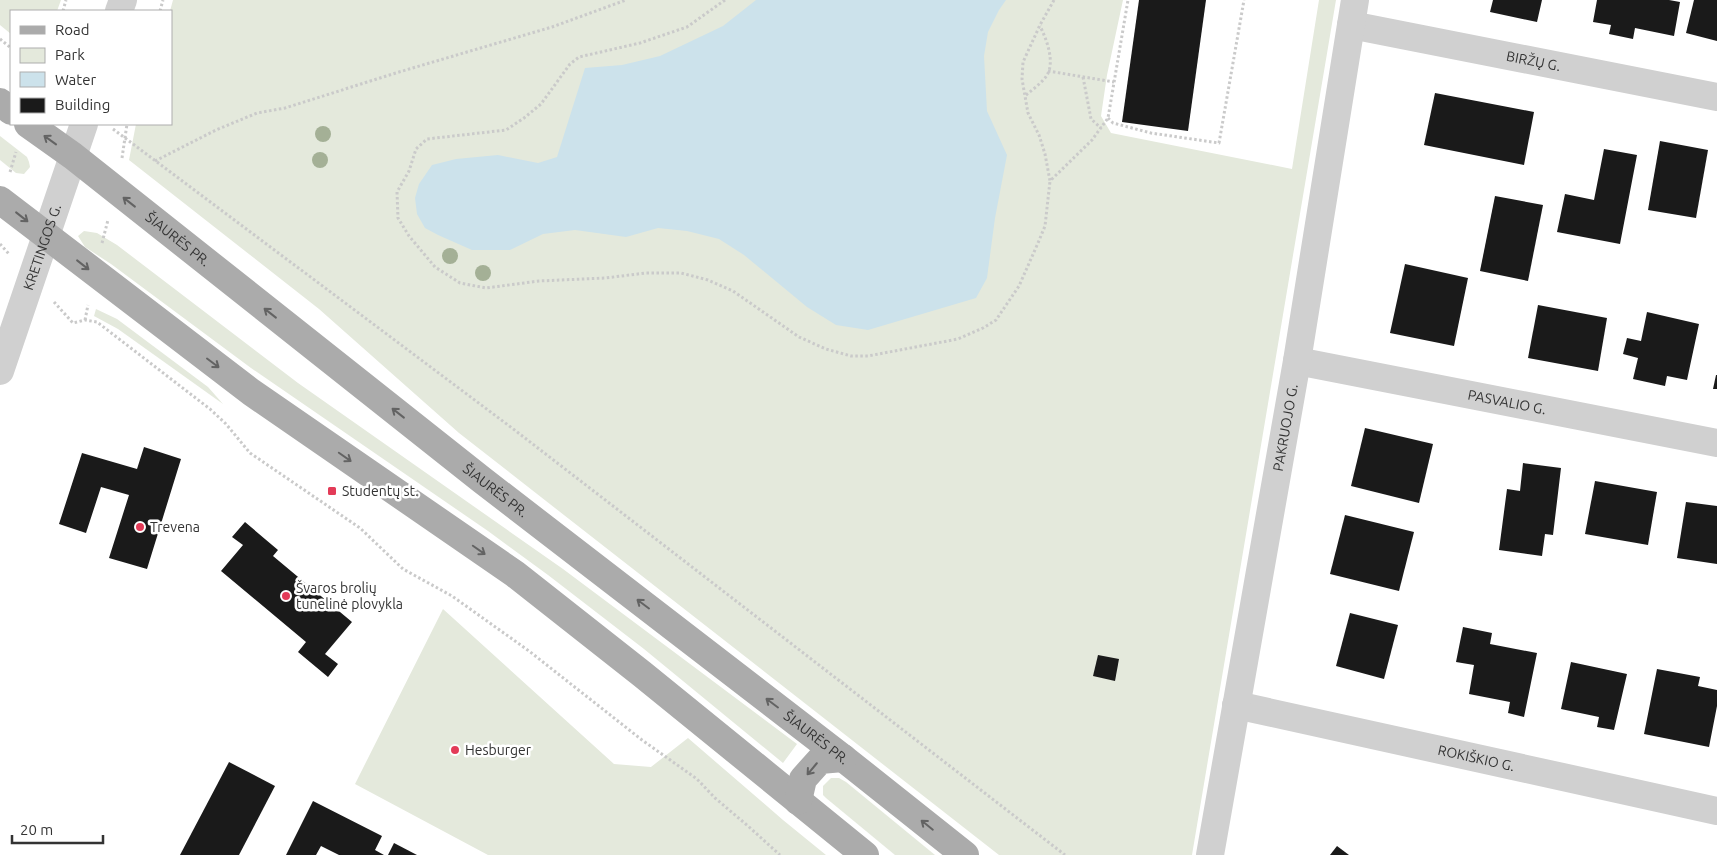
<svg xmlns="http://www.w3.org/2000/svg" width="1717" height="855" font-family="Ubuntu,sans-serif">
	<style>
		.green { fill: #e4e9dc }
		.water { fill: #cce2eb }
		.building { fill: #1a1a1a }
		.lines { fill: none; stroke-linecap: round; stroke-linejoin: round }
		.path { stroke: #cacaca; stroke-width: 3; stroke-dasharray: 2.5 2.5; stroke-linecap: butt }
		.street { stroke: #d0d0d0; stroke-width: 28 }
		.primary { stroke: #ababab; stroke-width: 28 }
		.tree { fill: #a4b096 }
		.oneway { stroke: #636363 }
		.poi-dot { fill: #e33b58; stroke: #fff; stroke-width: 2 }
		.labels { text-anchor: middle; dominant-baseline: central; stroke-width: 5; stroke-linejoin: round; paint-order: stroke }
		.street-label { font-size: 14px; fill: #333; stroke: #fff }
		.poi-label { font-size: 14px; fill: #333; stroke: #fff; text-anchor: start }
	</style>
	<rect width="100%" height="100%" fill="#fff"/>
	<!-- green -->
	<g class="green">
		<polygon points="0,0 61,0 57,11 11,11 11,34 0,25"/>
		<polygon points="173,0 1123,0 1107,75 1101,116 1111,133 1292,169 1319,0 1336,0 1192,855 999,855 459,433 319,309 129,160 136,124 171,124 171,11 170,11"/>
		<polygon points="0,136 27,157 29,162 30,167 24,174 16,173 0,160"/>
		<polygon points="84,231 97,233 117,245 298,383 563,569 797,744 783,763 644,649 548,575 488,531 251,368 111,264 85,247 78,236"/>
		<polygon points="96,309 117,319 208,387 223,404 118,329 94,316"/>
		<polygon points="443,609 614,764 651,767 688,738 783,820 826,855 488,855 355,784"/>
		<polygon points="831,778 839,778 846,782 935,855 895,855 826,798 823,795 823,786"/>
	</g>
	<!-- water -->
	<polygon class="water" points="756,0 1006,0 999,10 988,32 984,56 987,111 1007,155 995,218 987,278 976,298 868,330 836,325 807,307 744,255 719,239 687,231 658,228 626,237 575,230 543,234 510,250 472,250 438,235 425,228 417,214 415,198 419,184 432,165 456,159 498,155 538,163 557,157 585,68 622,65 660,56 723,26"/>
	<!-- building -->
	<g class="building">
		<polygon points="1139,0 1206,0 1188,131 1122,122"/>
		<polygon points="1493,0 1542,0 1537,22 1490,12"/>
		<polygon points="1597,0 1669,0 1680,2 1674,36 1635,28 1633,39 1609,34 1611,25 1593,22"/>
		<polygon points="1694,0 1717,0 1717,41 1686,33"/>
		<polygon points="1435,93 1534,112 1524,165 1424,145"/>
		<polygon points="1660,141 1708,150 1696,218 1648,210"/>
		<polygon points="1604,149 1637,155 1620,244 1557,232 1565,194 1594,200"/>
		<polygon points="1495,196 1543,205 1528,281 1480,271"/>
		<polygon points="1405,264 1468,278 1454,346 1390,333"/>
		<polygon points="1538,305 1607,318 1598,371 1528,358"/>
		<polygon points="1647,312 1699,324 1687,380 1667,376 1665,386 1633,379 1638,358 1623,354 1627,338 1641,341"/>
		<polygon points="1716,375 1717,375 1717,389 1713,389"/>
		<polygon points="1365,428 1433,444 1419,503 1351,486"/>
		<polygon points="144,447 181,459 147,569 109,558 129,495 101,487 86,533 59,524 82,453 137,469"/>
		<polygon points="1523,463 1561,468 1553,535 1545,534 1542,556 1499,550 1507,489 1520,491"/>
		<polygon points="1595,481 1657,492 1648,545 1585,534"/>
		<polygon points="1686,502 1717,506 1717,564 1677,558"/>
		<polygon points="1345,515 1414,532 1399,591 1330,574"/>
		<polygon points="245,522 278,550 273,556 352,622 325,654 338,664 328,677 298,652 306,642 221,571 243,545 232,537"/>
		<polygon points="1350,613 1398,625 1384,679 1336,666"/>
		<polygon points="1463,627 1492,633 1490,644 1537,653 1524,717 1508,713 1510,702 1469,694 1474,665 1456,662"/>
		<polygon points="1098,655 1119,659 1115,681 1093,676"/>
		<polygon points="1571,662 1627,674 1614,730 1597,727 1599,717 1561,709"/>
		<polygon points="1657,669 1700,677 1698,686 1717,690 1717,706 1709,747 1644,734"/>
		<polygon points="229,762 275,786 239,855 180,855"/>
		<polygon points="313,801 382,836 375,850 384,855 339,855 321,846 316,855 286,855"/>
		<polygon points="394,843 417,855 388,855"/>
		<polygon points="1337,846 1349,855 1330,855"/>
	</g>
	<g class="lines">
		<!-- path -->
		<g class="path">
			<polyline points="725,0 687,27 640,43 579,57 570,64 541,104 524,118 506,130 427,139 416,149 409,171 397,192 398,218 409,236 435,267 460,283 486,288 539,281 605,278 646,273 681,273 708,280 733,291 799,337 826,349 851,356 868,356 958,339 983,328 996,320 1019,286 1038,243 1045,226 1050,181"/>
			<polyline points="1054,0 1040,25 1023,62 1022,79 1028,113 1039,135 1045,154 1050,181 1092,140 1108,118 1128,0"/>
			<polyline points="63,11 66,0"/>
			<polyline points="160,11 163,0"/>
			<polyline points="0,39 11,48"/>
			<polyline points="1048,71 1114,82"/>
			<polyline points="1083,77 1091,119 1101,128"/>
			<path d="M1026 95C1032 90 1039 85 1044 79 1057 66 1047 40 1040 26"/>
			<polyline points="1108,118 1113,123 1151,133 1219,143 1244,0"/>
			<polyline points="113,129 512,428 1065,855"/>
			<polyline points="122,158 127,124"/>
			<polyline points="155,161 216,130 257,113 285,108 399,72 552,27 626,0"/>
			<polyline points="10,172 16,152"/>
			<polyline points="102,243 108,220"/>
			<polyline points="0,244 9,254"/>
			<polyline points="54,302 73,323 85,320 97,322 210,409 226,424 250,453 360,528 403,569 452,596 529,651 642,740 697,779 715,798 748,826 780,855"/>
			<polyline points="85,320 88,305"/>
		</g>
		<!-- street -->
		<g class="street">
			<polyline points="119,11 123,0"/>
			<path id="s1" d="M1351 25 1717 97"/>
			<path id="s2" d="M1297 361 1717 443"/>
			<path id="s3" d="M0 371 84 124"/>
			<path id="s4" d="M1236 705 1717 811"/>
			<path id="s5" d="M1210 855 1297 361 1355 0"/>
		</g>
		<!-- primary -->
		<g class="primary">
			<polyline points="0,102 11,111"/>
			<path id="s6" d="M28 124 73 156 482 480 843 758 965 855"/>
			<polyline points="0,200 251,392 515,574 642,674 865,855"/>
			<polyline points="798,801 803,779 820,760 843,758"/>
		</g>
	</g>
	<!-- trees -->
	<g class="tree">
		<circle cx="323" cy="134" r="8"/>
		<circle cx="320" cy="160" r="8"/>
		<circle cx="450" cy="256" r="8"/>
		<circle cx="483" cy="273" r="8"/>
	</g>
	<!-- one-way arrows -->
	<defs><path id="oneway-shaft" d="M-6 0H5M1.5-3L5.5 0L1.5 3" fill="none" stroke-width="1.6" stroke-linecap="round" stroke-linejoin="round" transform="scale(1.25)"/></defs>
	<g class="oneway">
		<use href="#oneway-shaft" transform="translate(50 140) rotate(-144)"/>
		<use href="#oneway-shaft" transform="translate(129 202) rotate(-142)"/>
		<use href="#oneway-shaft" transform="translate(22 217) rotate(38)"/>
		<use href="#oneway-shaft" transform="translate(83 265) rotate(38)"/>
		<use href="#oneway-shaft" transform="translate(270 313) rotate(-142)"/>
		<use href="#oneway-shaft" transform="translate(213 363) rotate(37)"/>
		<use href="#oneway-shaft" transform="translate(398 413) rotate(-142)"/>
		<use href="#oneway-shaft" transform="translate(345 457) rotate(35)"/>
		<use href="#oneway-shaft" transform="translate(479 550) rotate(35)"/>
		<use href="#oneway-shaft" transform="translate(643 604) rotate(-143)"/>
		<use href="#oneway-shaft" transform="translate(772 703) rotate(-143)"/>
		<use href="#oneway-shaft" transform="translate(812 769) rotate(130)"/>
		<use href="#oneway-shaft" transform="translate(927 825) rotate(-141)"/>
	</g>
	<!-- markers -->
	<g class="poi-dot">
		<rect x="327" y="486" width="10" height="10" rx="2.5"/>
		<circle cx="140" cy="527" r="5"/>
		<circle cx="286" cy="596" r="5"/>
		<circle cx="455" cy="750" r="5"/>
	</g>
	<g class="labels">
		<!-- street labels -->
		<g class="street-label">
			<text stroke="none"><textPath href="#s1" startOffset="186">BIRŽŲ G.</textPath></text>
			<text stroke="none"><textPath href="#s6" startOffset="189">ŠIAURĖS PR.</textPath></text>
			<text stroke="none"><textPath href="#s3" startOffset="131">KRETINGOS G.</textPath></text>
			<text stroke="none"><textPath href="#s2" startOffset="214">PASVALIO G.</textPath></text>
			<text stroke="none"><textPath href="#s5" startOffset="434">PAKRUOJO G.</textPath></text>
			<text stroke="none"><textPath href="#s6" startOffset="594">ŠIAURĖS PR.</textPath></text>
			<text stroke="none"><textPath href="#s6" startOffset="999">ŠIAURĖS PR.</textPath></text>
			<text stroke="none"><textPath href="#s4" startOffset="246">ROKIŠKIO G.</textPath></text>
		</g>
		<!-- poi labels -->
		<g class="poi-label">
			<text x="342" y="491">Studentų st.</text>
			<text x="150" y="527">Trevena</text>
			<text x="296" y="588">Švaros brolių<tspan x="296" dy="16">tunelinė plovykla</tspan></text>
			<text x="465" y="750">Hesburger</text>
		</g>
	</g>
	<!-- legend -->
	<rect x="10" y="10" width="162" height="115" fill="#ffffff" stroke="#adadad"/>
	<rect x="20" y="26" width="25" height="8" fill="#ababab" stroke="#adadad"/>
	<text x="55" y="35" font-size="15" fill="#333333">Road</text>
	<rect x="20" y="48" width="25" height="15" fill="#e4e9dc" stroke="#adadad"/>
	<text x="55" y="60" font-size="15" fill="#333333">Park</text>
	<rect x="20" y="72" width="25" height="15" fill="#cce2eb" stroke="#adadad"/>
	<text x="55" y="85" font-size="15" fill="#333333">Water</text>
	<rect x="20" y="98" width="25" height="15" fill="#1a1a1a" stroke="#adadad"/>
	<text x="55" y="110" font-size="15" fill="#333333">Building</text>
	<!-- scale -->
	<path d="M12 835v8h91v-8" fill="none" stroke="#333333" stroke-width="2.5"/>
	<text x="20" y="835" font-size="15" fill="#333333" stroke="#ffffff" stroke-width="4" paint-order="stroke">20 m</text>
</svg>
